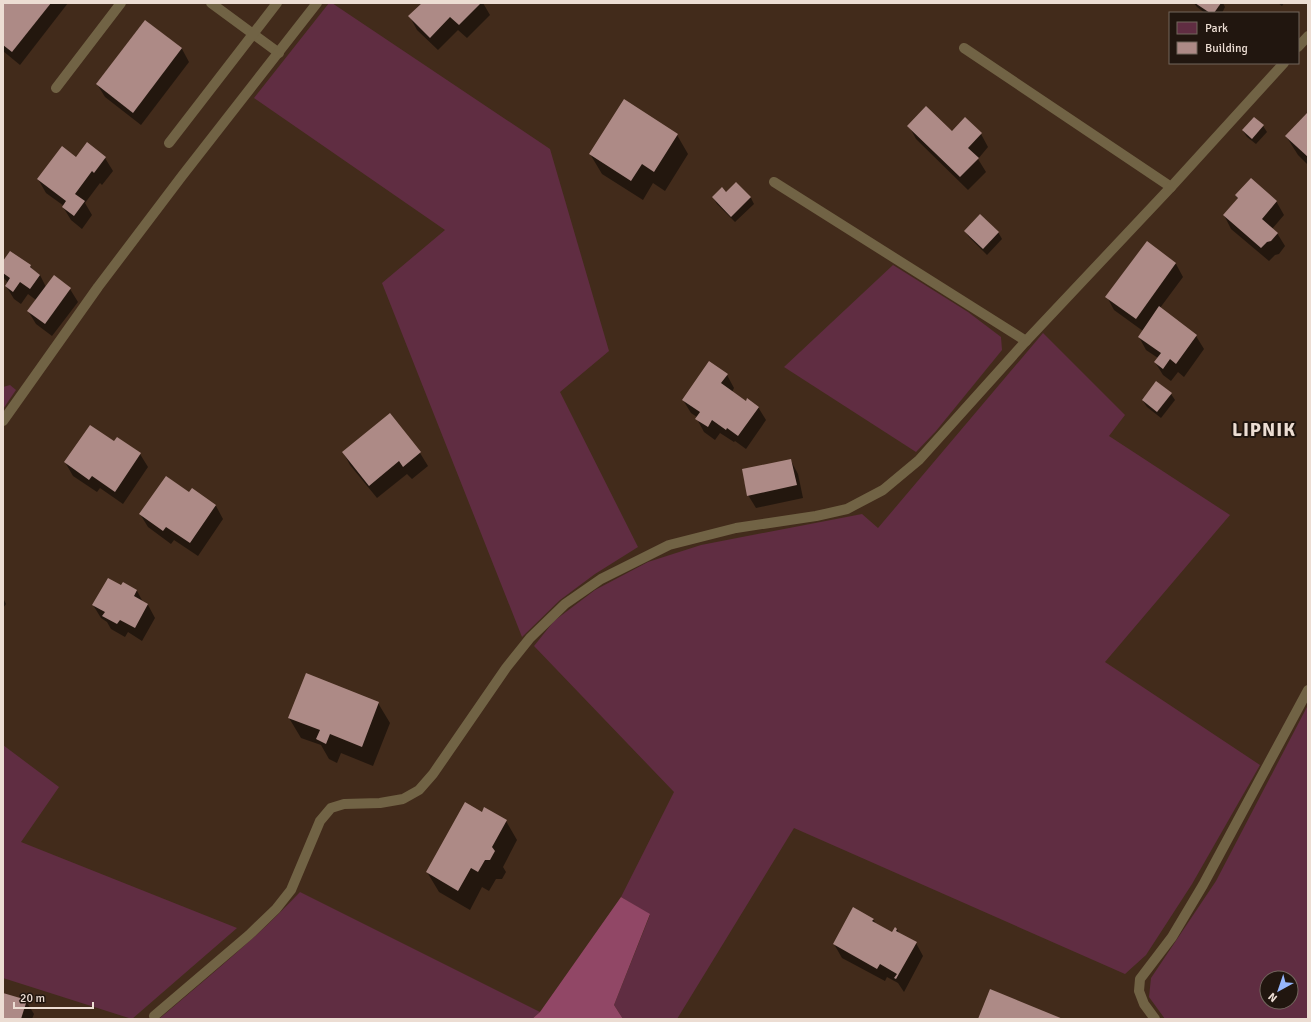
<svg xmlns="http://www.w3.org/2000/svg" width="1311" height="1022" font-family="Signika,sans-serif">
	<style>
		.green { fill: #602d42; fill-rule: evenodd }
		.forest { fill: #914766 }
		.shadow { fill: #0007 }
		.building { fill: #ad8a86 }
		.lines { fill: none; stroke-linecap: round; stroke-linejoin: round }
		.service { stroke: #716345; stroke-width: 10 }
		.labels { text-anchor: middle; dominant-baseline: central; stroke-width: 4; stroke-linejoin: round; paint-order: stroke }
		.district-label { font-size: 19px; font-weight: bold; letter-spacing: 1px; fill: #ecddd3; stroke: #21160f }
	</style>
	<rect width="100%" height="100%" fill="#422b1b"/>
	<!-- green -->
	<g class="green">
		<polygon points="329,3 332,3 550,149 609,351 560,392 638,547 595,574 560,600 522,637 382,283 445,230 254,98"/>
		<polygon points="893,265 968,312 1001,337 1002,350 936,431 916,452 784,367"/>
		<polygon points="1043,333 1125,415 1109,436 1230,515 1105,662 1260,765 1192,884 1146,955 1125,974 794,828 677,1019 623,1019 614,1005 650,915 621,897 674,792 534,646 554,621 595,590 648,562 701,545 862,514 878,528"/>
		<polygon points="10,385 16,390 3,409 3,387"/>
		<path d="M1308 705V1019H1165L1149 997 1151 978 1216 881ZM1267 978H1291V1002H1267Z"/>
		<polygon points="3,745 59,787 21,842 237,928 132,1019 3,978"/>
		<path d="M300 892 540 1012 532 1019H159C207 978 257 938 300 892Z"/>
	</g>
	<!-- forest -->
	<polygon class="forest" points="621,897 650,914 614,1005 623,1019 532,1019 540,1012"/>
	<!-- shadow -->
	<g class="shadow">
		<polygon points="3,3 68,3 20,65 3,51"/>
		<polygon points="423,3 483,3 490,15 467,38 458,30 438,50 417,30 410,17"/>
		<polygon points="1194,3 1223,3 1225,7 1222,13 1205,13 1197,7"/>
		<polygon points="1278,3 1284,3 1282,6"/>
		<polygon points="146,21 182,49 189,62 141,125 105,97 97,84"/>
		<polygon points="1308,113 1308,165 1298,155 1286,136"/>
		<polygon points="909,126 952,133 981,134 988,147 978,159 986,172 968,190 916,139"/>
		<polygon points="1263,126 1267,132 1256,144 1247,137 1243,131"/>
		<polygon points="677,135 688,154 665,191 653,183 643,200 602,174 590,154"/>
		<polygon points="77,158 105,158 113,171 102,185 100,183 85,203 92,215 82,229 71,220 63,207 64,206 46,193 38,179"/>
		<polygon points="736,183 751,198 754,204 735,222 717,204 713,197 726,193"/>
		<polygon points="1236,196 1276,201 1284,215 1272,229 1277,233 1285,246 1279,254 1275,255 1269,261 1231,229 1224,215 1238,199"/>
		<polygon points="965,231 998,232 1002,239 987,255 969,237"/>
		<polygon points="1147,243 1176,264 1183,277 1160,308 1196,336 1204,349 1184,377 1178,372 1171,381 1163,375 1155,362 1158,358 1146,350 1139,337 1143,331 1114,310 1107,297"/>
		<polygon points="3,263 30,266 34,271 40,275 46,287 70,289 78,302 52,336 36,324 28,311 36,300 28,294 21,304 14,299 6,286 8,283 3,277"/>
		<polygon points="727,375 734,388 732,392 746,402 758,407 766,420 746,449 735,441 734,442 720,433 715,440 704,432 697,419 697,417 691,413 683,400"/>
		<polygon points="1171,394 1175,400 1161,418 1147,407 1143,401"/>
		<polygon points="390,415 420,453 428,466 412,479 407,474 377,498 350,465 343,452"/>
		<polygon points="117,438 140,454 148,467 123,504 100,488 97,492 73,476 65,462 114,442"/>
		<polygon points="791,461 798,474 803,498 756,508 748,495"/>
		<polygon points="189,493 216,506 223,519 198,556 174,540 171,544 148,527 140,514"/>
		<polygon points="123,584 137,591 143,602 148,605 155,618 142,641 128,632 125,637 111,629 107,622 101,618 93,605 121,587"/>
		<polygon points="3,598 6,604 3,608"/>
		<polygon points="378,703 390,723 373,766 341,753 337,763 329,759 321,745 301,738 289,718"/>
		<polygon points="482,813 506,821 517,840 503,867 506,872 502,879 496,879 489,891 482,887 470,910 439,892 427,872"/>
		<polygon points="873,919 876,924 893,933 897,929 899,933 916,943 923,956 904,992 898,983 887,977 885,981 842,958 834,944"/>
		<polygon points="3,994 26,1001 34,1014 32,1019 3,1019"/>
	</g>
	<!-- building -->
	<g class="building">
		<polygon points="3,3 51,3 12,52 3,45"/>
		<polygon points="422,3 481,3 459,25 450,17 430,38 408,16"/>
		<polygon points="1195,3 1221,3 1214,13 1210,13"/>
		<polygon points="145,20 182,48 133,113 96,84"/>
		<polygon points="624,99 678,134 654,172 642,164 631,181 589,154"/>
		<polygon points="926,106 952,131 965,117 982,133 968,148 979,158 960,177 907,126"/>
		<polygon points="1308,112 1308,157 1285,136"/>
		<polygon points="1254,117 1264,125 1252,139 1242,130"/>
		<polygon points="87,142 106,157 94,173 92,171 75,194 85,201 74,216 62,207 66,201 37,179 62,146 76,157"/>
		<polygon points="1251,178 1277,201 1262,219 1278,233 1271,241 1267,242 1261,248 1223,215 1238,198 1235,195"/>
		<polygon points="736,182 751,197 731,217 712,197 722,187 726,192"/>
		<polygon points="980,214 999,232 983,249 964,231"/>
		<polygon points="1147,241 1176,263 1136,319 1105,297"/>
		<polygon points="10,251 31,265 30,267 40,275 30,289 20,282 13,292 5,286 10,278 3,273 3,261"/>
		<polygon points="54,275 71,288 45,324 27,311"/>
		<polygon points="1159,306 1197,335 1176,364 1170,359 1163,369 1154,362 1161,353 1138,337"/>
		<polygon points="709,361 728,374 721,383 746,401 747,398 759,407 738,436 727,428 726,430 712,420 708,427 695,419 700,412 682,400"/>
		<polygon points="1156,381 1172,393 1157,412 1142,400"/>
		<polygon points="390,413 421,452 403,467 399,461 369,486 342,452"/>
		<polygon points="90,425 114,441 117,437 141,453 115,492 92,476 89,480 64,462"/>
		<polygon points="791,459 797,485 747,496 742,469"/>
		<polygon points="166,476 189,492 192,488 216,505 190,543 166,527 163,531 139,514"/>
		<polygon points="108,578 121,585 123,582 137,590 134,596 148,604 135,628 120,620 117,624 102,616 105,612 92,605"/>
		<polygon points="306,673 379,702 362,747 330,734 326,744 316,739 320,730 288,718"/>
		<polygon points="465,802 482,812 484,807 507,820 492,847 495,851 490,860 485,860 478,872 471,868 458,891 426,872"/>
		<polygon points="853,907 874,919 872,921 892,932 895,927 897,929 896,931 917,942 896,979 894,978 897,974 880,964 877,969 833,944"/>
		<polygon points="990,989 1063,1019 978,1019"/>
		<polygon points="3,993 27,1000 21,1019 3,1019"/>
	</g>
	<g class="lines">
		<!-- service -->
		<g class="service">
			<polyline points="211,3 279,53"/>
			<polyline points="1298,47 1308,36"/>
			<polyline points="964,48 1171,187"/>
			<polyline points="56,88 121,3"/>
			<polyline points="169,143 277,3"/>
			<polyline points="774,182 1026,341"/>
			<polyline points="3,421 98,287 182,176 317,3"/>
			<polyline points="154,1016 249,935 276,909 291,890 320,821 331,808 344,804 380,803 403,799 419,790 433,774 506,668 530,638 565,604 601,579 669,545 736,528 816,516 847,509 883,490 919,460 1026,341 1171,187 1284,63"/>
			<polyline points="1155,1019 1144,1004 1139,991 1140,979 1172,937 1203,885 1308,690"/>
		</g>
	</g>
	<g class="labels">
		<!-- district labels -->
		<g class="district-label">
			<text x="1264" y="430">LIPNIK</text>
		</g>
	</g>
	<!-- border -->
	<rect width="1311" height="1022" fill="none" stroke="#ecddd3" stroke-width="8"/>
	<!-- legend -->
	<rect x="1169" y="12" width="130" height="52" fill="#21160f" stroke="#72665d"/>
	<rect x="1177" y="22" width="20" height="12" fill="#602d42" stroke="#72665d"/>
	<text x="1205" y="32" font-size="12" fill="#ecddd3">Park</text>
	<rect x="1177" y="42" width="20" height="12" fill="#ad8a86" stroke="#72665d"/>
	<text x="1205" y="52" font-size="12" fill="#ecddd3">Building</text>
	<!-- north arrow -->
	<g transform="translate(1279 990) rotate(220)"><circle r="19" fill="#21160f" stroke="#72665d"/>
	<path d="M0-3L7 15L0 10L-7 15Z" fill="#96b6fd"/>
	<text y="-6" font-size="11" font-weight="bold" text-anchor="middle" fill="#ecddd3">N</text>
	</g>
	<!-- scale -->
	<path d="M14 1002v6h79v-6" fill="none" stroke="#ecddd3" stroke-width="2"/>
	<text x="20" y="1002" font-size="12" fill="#ecddd3" stroke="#21160f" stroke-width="3" paint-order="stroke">20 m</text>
</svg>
